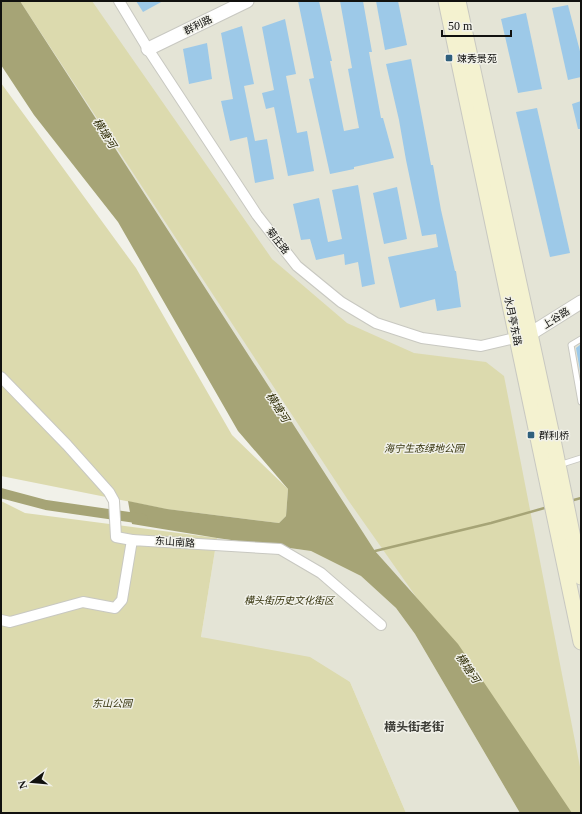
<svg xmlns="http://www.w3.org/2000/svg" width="582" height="814" font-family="'Times New Roman','Noto Sans SC',serif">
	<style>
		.built { fill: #e4e4d6 }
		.green { fill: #dcdaae }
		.water { fill: #a6a476 }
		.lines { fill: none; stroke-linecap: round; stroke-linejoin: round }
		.stream { stroke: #a6a476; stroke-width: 2.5 }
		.canal { stroke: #a6a476; stroke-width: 10 }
		.building { fill: #9dc9e8 }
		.service-casing { stroke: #c8c8c1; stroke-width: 7 }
		.minor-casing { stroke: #c8c8c1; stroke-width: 12 }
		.tertiary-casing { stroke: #c8c8c1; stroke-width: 15 }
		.secondary-casing { stroke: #c8c8c1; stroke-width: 17 }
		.service { stroke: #fff; stroke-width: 5 }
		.minor { stroke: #fff; stroke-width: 10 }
		.tertiary { stroke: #fff; stroke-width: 13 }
		.secondary { stroke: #f4f2d0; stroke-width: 15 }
		.poi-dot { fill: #2f5f7d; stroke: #f1f1e9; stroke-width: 1.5 }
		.labels { text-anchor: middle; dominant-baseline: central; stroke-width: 3; stroke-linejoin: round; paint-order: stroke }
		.street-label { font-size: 10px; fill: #11110f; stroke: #f1f1e9 }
		.poi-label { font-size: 10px; fill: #11110f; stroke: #f1f1e9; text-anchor: start }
		.park-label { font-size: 10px; font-style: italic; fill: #34320b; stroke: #f1f1e9 }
		.water-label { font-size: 11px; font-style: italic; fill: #2f2d06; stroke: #f1f1e9 }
		.quarter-label { font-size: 12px; font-weight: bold; fill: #3e3e38; stroke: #f1f1e9 }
	</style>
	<rect width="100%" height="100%" fill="#f1f1e9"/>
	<!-- built -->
	<g class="built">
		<polygon points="1,1 581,1 581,813 375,551"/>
		<polygon points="217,538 311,551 361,576 396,608 415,634 520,813 406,813 350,682 201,637"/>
	</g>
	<!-- green -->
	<g class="green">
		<polygon points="20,1 92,1 272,259 347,323 414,353 486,362 504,376 581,772 581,813 568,813 348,500"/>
		<polygon points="1,83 136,268 232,435 288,489 286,516 279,523 166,509 1,476"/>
		<polygon points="1,501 25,513 217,538 201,637 310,657 350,682 406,813 1,813"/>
	</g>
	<!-- water -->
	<polygon class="water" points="1,1 20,1 375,551 458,644 572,813 520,813 415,634 396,608 361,576 311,551 217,538 132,524 128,501 167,509 279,523 286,516 288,489 238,431 118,222 34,115 1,65"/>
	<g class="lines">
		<!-- stream -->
		<g class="stream">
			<polyline points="570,501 581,498"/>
			<polyline points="375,551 491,523 548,507"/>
		</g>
		<!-- canal -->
		<polyline class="canal" points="1,493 46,505 143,519"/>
	</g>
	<!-- building -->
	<g class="building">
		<polygon points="136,1 163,1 143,12"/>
		<polygon points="298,1 319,1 332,61 330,61 344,131 359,128 348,69 352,68 340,1 363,1 372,52 369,52 381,118 383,118 394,158 354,167 354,169 330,174 309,79 314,78"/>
		<polygon points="376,1 398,1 407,45 385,50"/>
		<polygon points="568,5 581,55 581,77 568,80 552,8"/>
		<polygon points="526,13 542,89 518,93 501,19"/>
		<polygon points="285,19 296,74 286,76 297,133 307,131 314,171 288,176 274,107 266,109 262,93 274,90 262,27"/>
		<polygon points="242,26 254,84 244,86 255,141 267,139 274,179 255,183 247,137 230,141 221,101 233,99 221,33"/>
		<polygon points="207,43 212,79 189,84 183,49"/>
		<polygon points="411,59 431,165 433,165 441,210 455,271 456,271 461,307 437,311 435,299 400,308 388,257 438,247 436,234 422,236 406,160 399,120 386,64"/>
		<polygon points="581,101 581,129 578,129 572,104"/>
		<polygon points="537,108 570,253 550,257 516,112"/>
		<polygon points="358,185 375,284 362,287 358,262 345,265 344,254 316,260 310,239 301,240 293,204 319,198 328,242 342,239 332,190"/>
		<polygon points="397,187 407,239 384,244 373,193"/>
		<polygon points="581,344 581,371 580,371 576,348"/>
	</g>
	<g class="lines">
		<!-- service casing -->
		<g class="service-casing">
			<g id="service">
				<polyline points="581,339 571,345 581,402"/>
				<polyline points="559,465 581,458"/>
			</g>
		</g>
		<!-- minor casing -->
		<g class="minor-casing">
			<g id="minor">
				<polyline points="119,1 148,49 257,215 297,266 341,302 376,323 422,338 481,346 523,336"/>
				<polyline points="1,377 67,445 109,492 114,501 116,537 132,540"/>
				<polyline points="1,620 10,622 83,602 115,608 122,600 132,540 280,549 321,573 381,625"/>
			</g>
		</g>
		<!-- tertiary casing -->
		<g class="tertiary-casing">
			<g id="tertiary">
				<polyline points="148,49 247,1"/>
				<polyline points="530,334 581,302"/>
			</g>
		</g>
		<!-- secondary casing -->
		<g class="secondary-casing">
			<g id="secondary">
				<polyline points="446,1 581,642"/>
				<polyline points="458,1 554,445 581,577"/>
			</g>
		</g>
		<!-- service -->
		<use href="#service" class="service"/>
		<!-- minor -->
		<use href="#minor" class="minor"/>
		<!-- tertiary -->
		<use href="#tertiary" class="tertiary"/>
		<!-- secondary -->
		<use href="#secondary" class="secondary"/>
	</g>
	<!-- markers -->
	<g class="poi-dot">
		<rect x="445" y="54" width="8" height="8" rx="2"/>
		<rect x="527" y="431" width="8" height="8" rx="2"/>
	</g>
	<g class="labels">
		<!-- street labels -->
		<g class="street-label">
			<text transform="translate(198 25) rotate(-26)">群利路</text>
			<text transform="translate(278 241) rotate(52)">菊庄路</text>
			<text transform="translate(556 318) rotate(-32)">上谷路</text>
			<text transform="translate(513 321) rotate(78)">水月亭东路</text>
			<text transform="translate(175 542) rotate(4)">东山南路</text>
		</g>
		<!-- poi labels -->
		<g class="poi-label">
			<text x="457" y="58">竦秀景苑</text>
			<text x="539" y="435">群利桥</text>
		</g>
		<!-- park labels -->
		<g class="park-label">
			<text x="424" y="448">海宁生态绿地公园</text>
			<text x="289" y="600">横头街历史文化街区</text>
			<text x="112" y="703">东山公园</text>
		</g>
		<!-- water labels -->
		<g class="water-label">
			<text transform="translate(105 133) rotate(58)">横塘河</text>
			<text transform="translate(278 407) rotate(58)">横塘河</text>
			<text transform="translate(468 668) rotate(56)">横塘河</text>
		</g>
		<!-- quarter labels -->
		<g class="quarter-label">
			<text x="414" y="727">横头街老街</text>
		</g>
	</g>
	<!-- border -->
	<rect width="582" height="814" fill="none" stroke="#11110f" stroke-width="4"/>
	<!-- north arrow -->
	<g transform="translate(32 782) rotate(254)" stroke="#f1f1e9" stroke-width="3" paint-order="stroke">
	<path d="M0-3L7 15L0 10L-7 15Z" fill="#11110f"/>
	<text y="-6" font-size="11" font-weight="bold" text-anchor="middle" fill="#11110f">N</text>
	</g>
	<!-- scale -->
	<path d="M442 30v6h69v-6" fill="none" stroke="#11110f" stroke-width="2"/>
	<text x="448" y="30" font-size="12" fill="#11110f" stroke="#f1f1e9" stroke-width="3" paint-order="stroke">50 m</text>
</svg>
